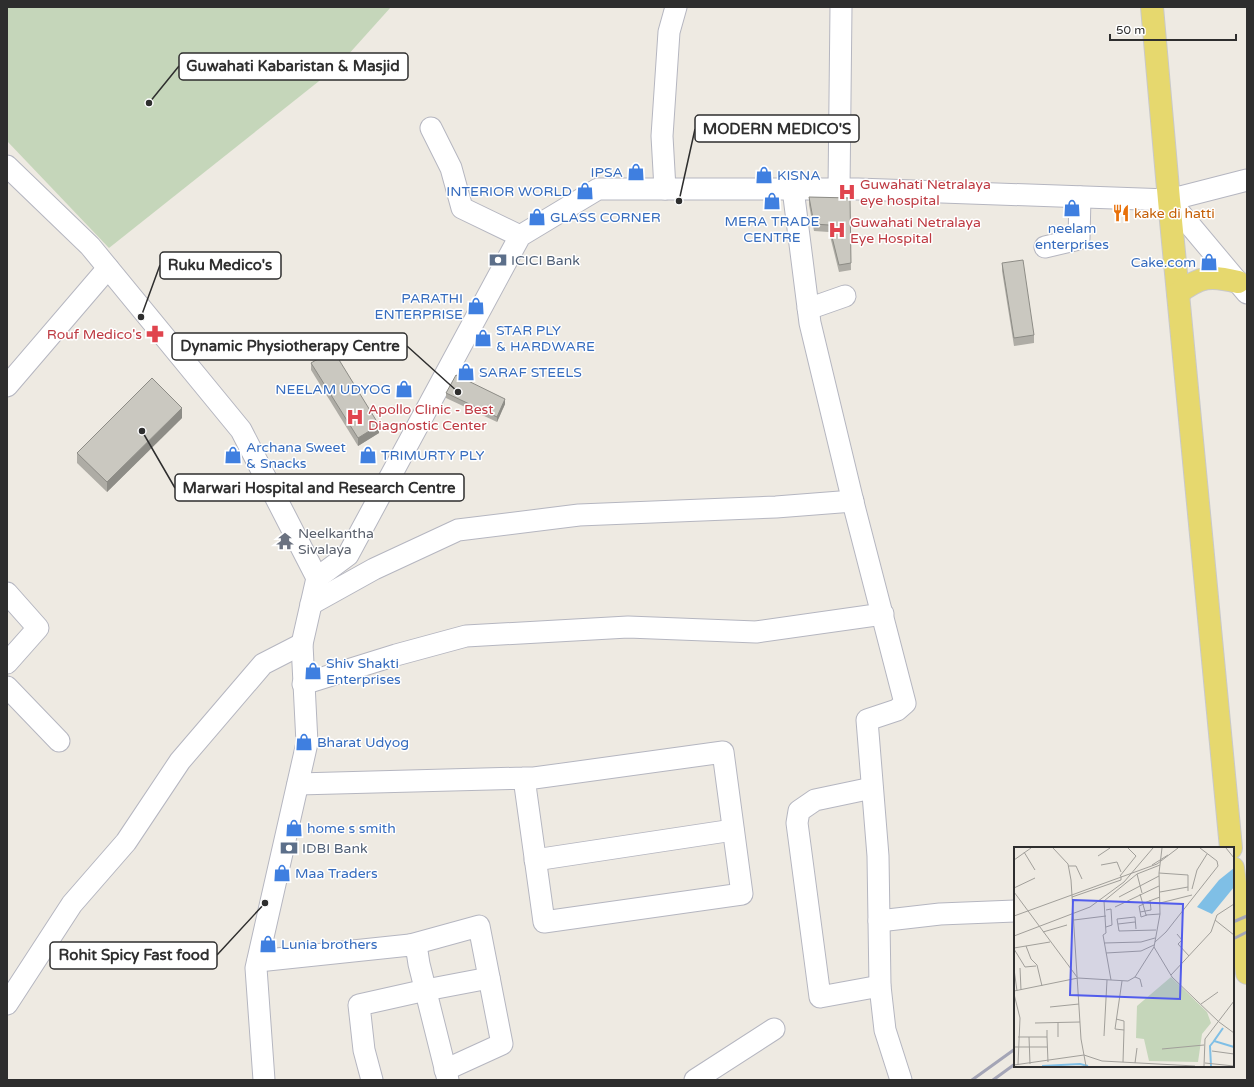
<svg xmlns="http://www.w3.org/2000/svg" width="1254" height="1087" font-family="'Varela Round',sans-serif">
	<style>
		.cemetery { fill: #c5d6ba }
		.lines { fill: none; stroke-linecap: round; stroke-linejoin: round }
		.minor-casing { stroke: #b5b6c0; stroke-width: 23 }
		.major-casing { stroke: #c9c9c9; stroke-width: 24 }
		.minor { stroke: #fff; stroke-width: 21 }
		.major { stroke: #e6d86e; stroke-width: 22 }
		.rail { stroke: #a4a5b6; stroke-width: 3 }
		.wall { fill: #aeaca5 }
		.shaded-wall { fill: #8d8c86 }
		.building { fill: #cac8c0; stroke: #8d8c86 }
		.labels { text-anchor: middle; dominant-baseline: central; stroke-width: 3; stroke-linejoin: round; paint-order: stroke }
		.shop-label { font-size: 14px; fill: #366cbe; stroke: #fff; text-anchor: start }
		.health-label { font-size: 14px; fill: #be3a42; stroke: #fff; text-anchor: start }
		.food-label { font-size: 14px; fill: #c56008; stroke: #fff; text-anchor: start }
		.service-label { font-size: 14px; fill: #4e5e75; stroke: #fff; text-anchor: start }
		.worship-label { font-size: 14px; fill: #5b616d; stroke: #fff; text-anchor: start }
		.inset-river { fill: none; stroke: #7fbfe6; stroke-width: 2 }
		.inset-road { fill: none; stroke: #a19f9a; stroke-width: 1 }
		.view { fill: #515cec; fill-opacity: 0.15; stroke: #515cec; stroke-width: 2 }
		.inset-edge { fill: none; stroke: #2e2e2e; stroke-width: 2 }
		.leader { fill: none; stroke: #2e2e2e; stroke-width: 1.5 }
		.callout-dot { fill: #2e2e2e; stroke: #fff; stroke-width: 1.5 }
		.callout { fill: #fff; stroke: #2e2e2e; stroke-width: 1.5 }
		.callout-label { font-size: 15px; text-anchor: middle; font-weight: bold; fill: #2e2e2e }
	</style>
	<rect width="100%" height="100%" fill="#eeeae2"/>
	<!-- cemetery -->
	<polygon class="cemetery" points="7,7 391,7 338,66 109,248 7,141"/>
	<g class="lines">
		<!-- minor casing -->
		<g class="minor-casing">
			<g id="minor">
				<polyline points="431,128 451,168 462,208 520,236"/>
				<polyline points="7,166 90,246 241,430 317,578 302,644 307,743 256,968 264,1080"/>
				<polyline points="665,189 662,136 669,32 676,7"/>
				<polyline points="793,189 810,323 854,506 905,703 897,710 867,720 878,856 880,986 885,1030 901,1080"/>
				<polyline points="839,189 841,7"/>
				<polyline points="1169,200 1247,293"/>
				<polyline points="1045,247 1079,239 1080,197"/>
				<polyline points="808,309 845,296"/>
				<polyline points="7,386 108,268"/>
				<polyline points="317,578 348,555 520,236 598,189 858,189 1169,200 1247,180"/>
				<polyline points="7,593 38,628 7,663"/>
				<polyline points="311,604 374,569 458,530 579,515 776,507 853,501"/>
				<polyline points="303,684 396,655 466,636 628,627 756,632 883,614"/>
				<polyline points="7,687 59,741"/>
				<polyline points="298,784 524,778 534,778 723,752 742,894 544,922 524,778"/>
				<polyline points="872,788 815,800 799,811 797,823 820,997 880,986"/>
				<polyline points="535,860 733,830"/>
				<polyline points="879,921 940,914 1015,911"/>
				<polyline points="410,945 479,926 502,1044 445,1070"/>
				<polyline points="258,961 410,945 417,951 419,964 448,1080"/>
				<polyline points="7,1004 72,904 126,842 180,761 263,664 302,644"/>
				<polyline points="372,1080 364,1050 359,1005 426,990 489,978"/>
				<polyline points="695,1080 774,1029"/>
			</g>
		</g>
		<!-- major casing -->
		<g class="major-casing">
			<g id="major">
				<polyline points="1152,7 1169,200 1231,848"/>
				<path d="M1178 293C1201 276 1210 275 1238 282"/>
				<polyline points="1233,868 1247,973"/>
			</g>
		</g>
		<!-- minor -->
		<use href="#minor" class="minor"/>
		<!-- major -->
		<use href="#major" class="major"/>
		<!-- rail -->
		<g class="rail">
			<polyline points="1233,922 1247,916"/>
			<polyline points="1233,939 1247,932"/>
			<polyline points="972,1080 1015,1049"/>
			<polyline points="993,1080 1015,1064"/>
		</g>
	</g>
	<!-- wall -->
	<g class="wall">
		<polygon points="809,197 850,198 851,270 839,272 829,232 814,231 809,205"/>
		<polygon points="1002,263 1034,335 1034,343 1014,346 1002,271"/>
		<polygon points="311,363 379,433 358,446 311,370"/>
		<polygon points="446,393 505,404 497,422 446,398"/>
		<polygon points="182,418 107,492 77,463 77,453"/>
	</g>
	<!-- shaded-wall -->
	<g class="shaded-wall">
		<polygon points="505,399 505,404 497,422 497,417"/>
		<polygon points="182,408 182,418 107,492 107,482"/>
		<polygon points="379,425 379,433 358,446 358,438"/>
	</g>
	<!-- building -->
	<g class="building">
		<polygon points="809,197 850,198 851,263 839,265 829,225 814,224"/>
		<polygon points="1023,260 1034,335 1014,338 1002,263"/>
		<polygon points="333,350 379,425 358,438 311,363"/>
		<polygon points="456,375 505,399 497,417 446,393"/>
		<polygon points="152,378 182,408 107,482 77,453"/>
	</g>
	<!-- icons -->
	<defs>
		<g id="shop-bare" transform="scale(1.38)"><path d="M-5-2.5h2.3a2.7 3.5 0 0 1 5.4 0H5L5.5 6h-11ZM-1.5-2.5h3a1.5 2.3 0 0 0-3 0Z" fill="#3f7fe0" stroke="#fff" stroke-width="2.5" paint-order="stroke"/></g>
		<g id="hospital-bare" transform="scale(1.38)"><path d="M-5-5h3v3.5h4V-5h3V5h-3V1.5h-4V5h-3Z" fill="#e0444e" stroke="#fff" stroke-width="2.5" paint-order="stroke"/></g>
		<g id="restaurant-bare" transform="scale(1.38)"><path d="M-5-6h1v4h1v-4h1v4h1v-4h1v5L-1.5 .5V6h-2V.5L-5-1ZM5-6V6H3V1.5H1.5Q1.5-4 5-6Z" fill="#e8710a" stroke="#fff" stroke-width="2.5" paint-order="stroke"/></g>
		<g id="bank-bare" transform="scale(1.38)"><path d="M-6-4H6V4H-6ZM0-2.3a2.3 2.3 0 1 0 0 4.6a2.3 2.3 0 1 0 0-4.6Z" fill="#5c6f8a" stroke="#fff" stroke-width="2.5" paint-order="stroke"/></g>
		<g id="pharmacy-bare" transform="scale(1.38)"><path d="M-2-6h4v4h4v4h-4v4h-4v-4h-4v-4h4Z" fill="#e0444e" stroke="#fff" stroke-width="2.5" paint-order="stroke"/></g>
		<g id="temple-bare" transform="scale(1.38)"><path d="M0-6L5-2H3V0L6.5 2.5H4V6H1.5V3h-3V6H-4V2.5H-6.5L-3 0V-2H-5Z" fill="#6b7280" stroke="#fff" stroke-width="2.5" paint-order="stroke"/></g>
	</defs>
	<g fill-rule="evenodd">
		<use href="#shop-bare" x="636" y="172"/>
		<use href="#shop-bare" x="764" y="175"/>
		<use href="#shop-bare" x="585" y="191"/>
		<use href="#hospital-bare" x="847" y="192"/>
		<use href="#shop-bare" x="772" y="201"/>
		<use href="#shop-bare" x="1072" y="208"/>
		<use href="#restaurant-bare" x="1121" y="213"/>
		<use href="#shop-bare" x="537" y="217"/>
		<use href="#hospital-bare" x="837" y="230"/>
		<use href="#bank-bare" x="498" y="260"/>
		<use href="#shop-bare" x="1209" y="262"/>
		<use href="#shop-bare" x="476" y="306"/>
		<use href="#pharmacy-bare" x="155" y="334"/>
		<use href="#shop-bare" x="483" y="338"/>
		<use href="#shop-bare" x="466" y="372"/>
		<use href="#shop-bare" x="404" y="389"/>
		<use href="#hospital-bare" x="355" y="417"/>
		<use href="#shop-bare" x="233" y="455"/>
		<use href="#shop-bare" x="368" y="455"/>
		<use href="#temple-bare" x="285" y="541"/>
		<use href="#shop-bare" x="313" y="671"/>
		<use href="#shop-bare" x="304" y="742"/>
		<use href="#shop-bare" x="294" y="828"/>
		<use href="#bank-bare" x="289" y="848"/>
		<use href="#shop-bare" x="282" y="873"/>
		<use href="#shop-bare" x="268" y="944"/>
	</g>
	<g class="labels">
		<!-- shop labels -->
		<g class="shop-label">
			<text x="623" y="172" text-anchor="end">IPSA</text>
			<text x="777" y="175">KISNA</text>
			<text x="572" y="191" text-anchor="end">INTERIOR WORLD</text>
			<text x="550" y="217">GLASS CORNER</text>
			<text x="772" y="221" text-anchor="middle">MERA TRADE<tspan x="772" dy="16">CENTRE</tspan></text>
			<text x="1072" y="228" text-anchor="middle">neelam<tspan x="1072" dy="16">enterprises</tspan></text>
			<text x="1196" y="262" text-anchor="end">Cake.com</text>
			<text x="463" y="298" text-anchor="end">PARATHI<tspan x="463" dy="16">ENTERPRISE</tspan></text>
			<text x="496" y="330">STAR PLY<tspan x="496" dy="16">&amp; HARDWARE</tspan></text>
			<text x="479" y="372">SARAF STEELS</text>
			<text x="391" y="389" text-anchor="end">NEELAM UDYOG</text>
			<text x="246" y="447">Archana Sweet<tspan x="246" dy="16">&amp; Snacks</tspan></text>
			<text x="381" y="455">TRIMURTY PLY</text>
			<text x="326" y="663">Shiv Shakti<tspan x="326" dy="16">Enterprises</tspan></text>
			<text x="317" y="742">Bharat Udyog</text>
			<text x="307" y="828">home s smith</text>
			<text x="295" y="873">Maa Traders</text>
			<text x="281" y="944">Lunia brothers</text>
		</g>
		<!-- health labels -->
		<g class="health-label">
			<text x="860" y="184">Guwahati Netralaya<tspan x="860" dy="16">eye hospital</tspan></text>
			<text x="850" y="222">Guwahati Netralaya<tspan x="850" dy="16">Eye Hospital</tspan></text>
			<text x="142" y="334" text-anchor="end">Rouf Medico's</text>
			<text x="368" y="409">Apollo Clinic - Best<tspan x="368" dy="16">Diagnostic Center</tspan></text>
		</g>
		<!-- food labels -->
		<g class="food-label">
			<text x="1134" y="213">kake di hatti</text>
		</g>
		<!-- service labels -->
		<g class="service-label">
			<text x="511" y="260">ICICI Bank</text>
			<text x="302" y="848">IDBI Bank</text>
		</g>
		<!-- worship labels -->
		<g class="worship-label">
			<text x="298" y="533">Neelkantha<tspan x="298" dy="16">Sivalaya</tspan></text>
		</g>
	</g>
	<!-- overview -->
	<g transform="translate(1014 847)">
		<rect width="220" height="220" fill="#eeeae2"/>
		<path d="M157 130 193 165 197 176 188 187 184 215 135 214 130 192 122 191 123 159Z" fill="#c5d6ba"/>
		<path d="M220 21V40L198 67 183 60 205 33Z" fill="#7fbfe6"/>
		<path class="inset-river" d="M209 181 200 194 220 200M28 219 66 217 74 219M197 219 196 199 200 194"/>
		<path class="inset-road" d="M39 1 54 17 57 33 67 192 72 219M148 1 145 26 146 67 140 100 158 130 205 175 220 186M212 1 220 11M10 5 21 23M84 9 96 1M0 13 17 1M87 18 103 15 107 25M138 18 154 8M55 19H62L68 32M145 26 174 28V44M123 27 146 18M106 29 122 9 114 1M0 41 21 31M178 42 183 23 193 7M0 45 63 130M146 45 174 40M126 47 132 68 146 67M58 50 107 33V29M105 50 145 29M130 56 146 50M146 56 178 48M130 57 125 59 127 70 133 68M101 60 145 39M92 63 97 62 98 78 92 80M126 65 137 63 136 53M0 69 143 17 164 1M60 73 92 69M201 73 220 88M104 77 121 75M122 82 121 70 103 72 105 84 142 83M29 85 53 78M163 87 168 93 164 97 175 109M0 89 76 60 110 35 139 1M141 95 152 85 204 19 203 14 186 1M90 96 127 95 141 91M12 99 17 112 23 118 28 139M0 101 36 95M0 102 11 120 22 119M92 106 127 104 140 98M6 121 7 143M0 122 3 144M157 128 197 85 203 68 220 57M121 130 126 132 128 140M97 133 89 88 92 86 90 54 123 27 128 46M0 144 64 131 114 134 121 130 140 100M0 147 6 171 4 218M187 157 204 145M36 160 65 157M102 172 110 174V183L101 182 108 134M44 175V190M21 176 66 175M90 189 93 133M4 190H15L16 217M15 190H33V183M33 190 34 215M0 200H33M148 202 190 198M198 204 220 207M109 215 110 183M121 216 123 201M191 216 220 219M0 218 70 208 88 214 181 219M190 219 191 192 220 154"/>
		<path class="view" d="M59 53 169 57 166 152 56 148Z"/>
		<rect width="220" height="220" class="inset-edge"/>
	</g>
	<!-- callouts -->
	<path class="leader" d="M149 103L179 66M679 201L695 129M141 317L160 265M458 392L407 346M142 431L175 488M265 903L217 955"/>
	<g class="callout-dot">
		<circle cx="149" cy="103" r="4"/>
		<circle cx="679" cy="201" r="4"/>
		<circle cx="141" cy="317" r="4"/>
		<circle cx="458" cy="392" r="4"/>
		<circle cx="142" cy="431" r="4"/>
		<circle cx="265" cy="903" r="4"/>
	</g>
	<g class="callout">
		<rect x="179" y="53" width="229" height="27" rx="4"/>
		<rect x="695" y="115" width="164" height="27" rx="4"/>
		<rect x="160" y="252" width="121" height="27" rx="4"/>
		<rect x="172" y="333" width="235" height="27" rx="4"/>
		<rect x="175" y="474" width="289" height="27" rx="4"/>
		<rect x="50" y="942" width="167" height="27" rx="4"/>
	</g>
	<g class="callout-label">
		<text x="293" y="71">Guwahati Kabaristan &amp; Masjid</text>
		<text x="777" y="134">MODERN MEDICO'S</text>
		<text x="220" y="270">Ruku Medico's</text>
		<text x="290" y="351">Dynamic Physiotherapy Centre</text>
		<text x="319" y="493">Marwari Hospital and Research Centre</text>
		<text x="134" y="960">Rohit Spicy Fast food</text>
	</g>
	<!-- border -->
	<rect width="1254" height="1087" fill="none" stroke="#2e2e2e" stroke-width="16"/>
	<!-- scale -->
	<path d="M1110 34v6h126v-6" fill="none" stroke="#2e2e2e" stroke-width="2"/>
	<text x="1116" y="34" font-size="12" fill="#2e2e2e" stroke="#ffffff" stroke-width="3" paint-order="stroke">50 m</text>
</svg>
